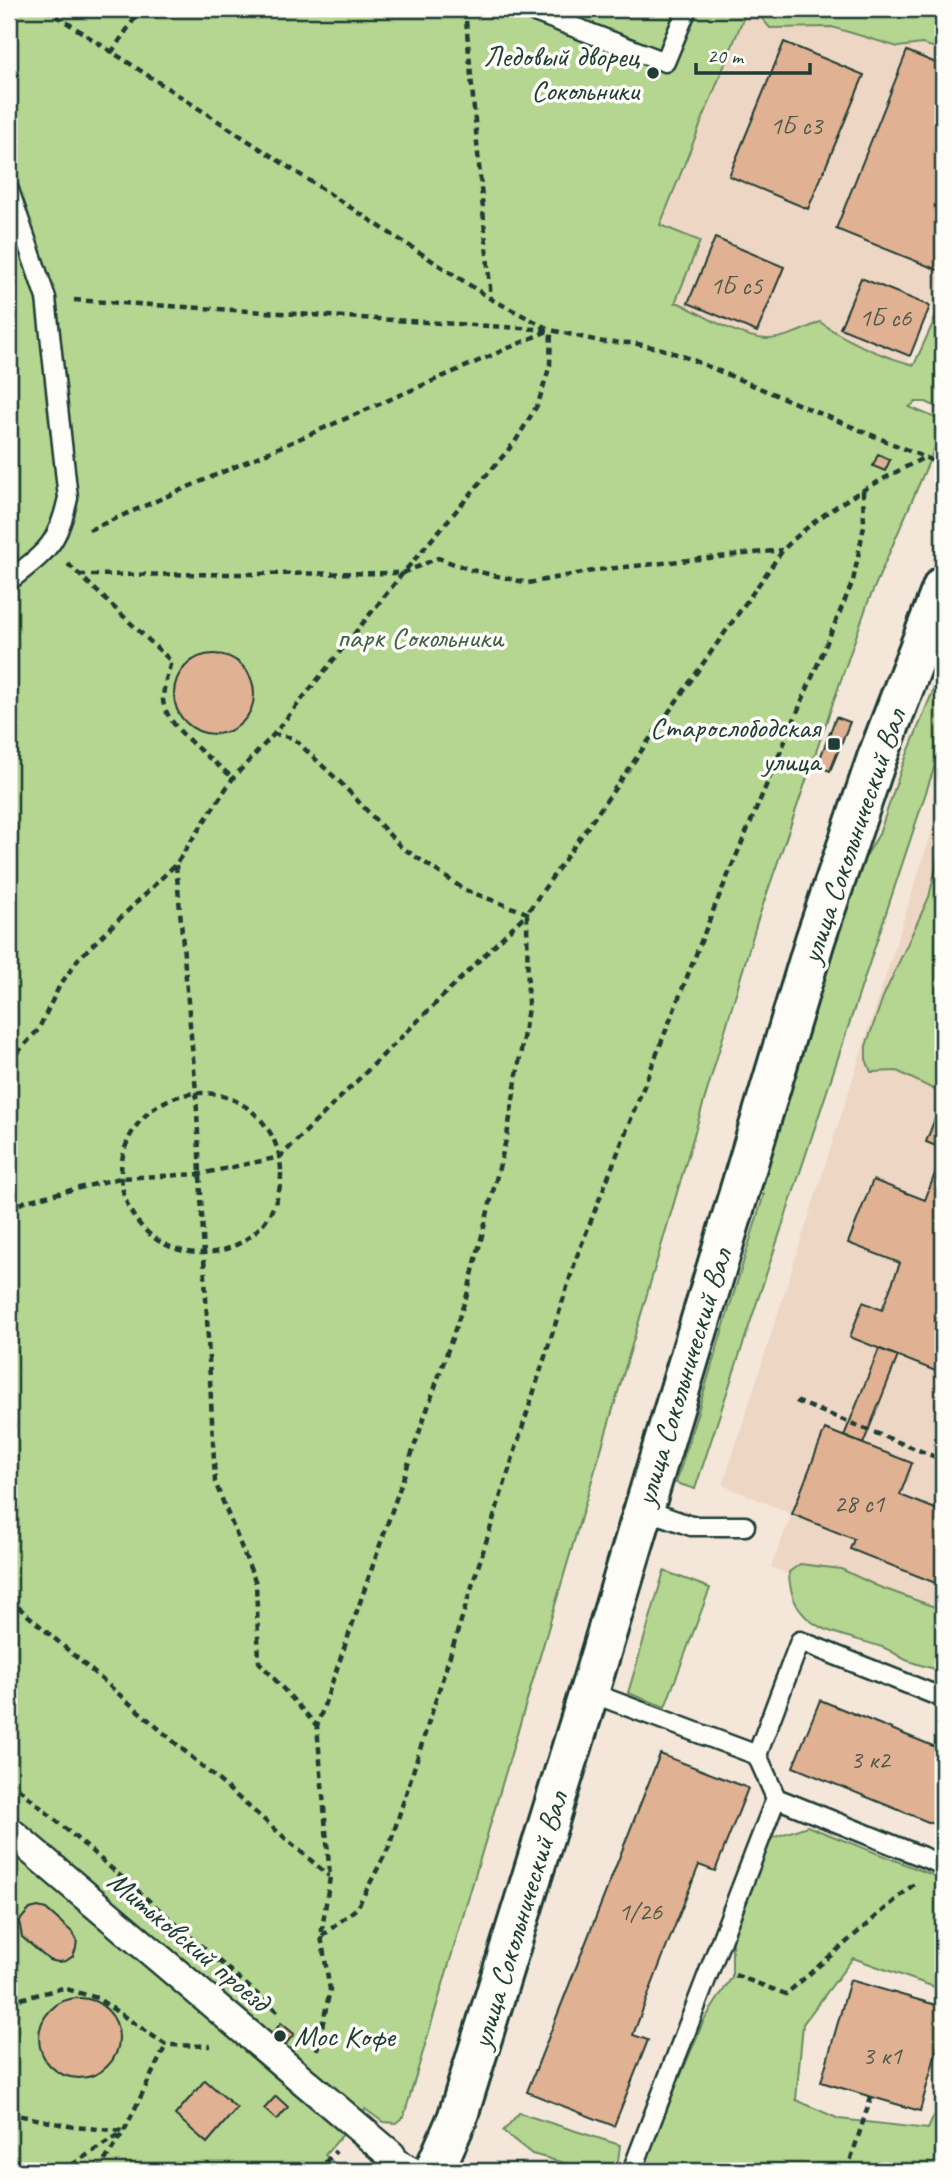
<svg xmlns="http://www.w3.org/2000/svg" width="952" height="2180" font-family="Caveat,sans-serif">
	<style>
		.built { fill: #eed6c4 }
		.green { fill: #b5d690; stroke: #6a8a62; stroke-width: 2 }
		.building { fill: #e0b192; stroke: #1f3d34; stroke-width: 2 }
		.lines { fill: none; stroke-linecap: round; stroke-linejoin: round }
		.service-casing { stroke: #1f3d34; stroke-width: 23 }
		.pedestrian-casing { stroke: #1f3d34; stroke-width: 33 }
		.secondary-casing { stroke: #1f3d34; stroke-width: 44 }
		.path { stroke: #1f3d34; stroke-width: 4.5; stroke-dasharray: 7 5; stroke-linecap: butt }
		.service { stroke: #fdfcf7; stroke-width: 18 }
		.pedestrian { stroke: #fdfcf7; stroke-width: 28 }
		.secondary { stroke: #fdfcf7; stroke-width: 38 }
		.poi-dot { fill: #1f3d34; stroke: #fdfcf7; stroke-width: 2.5 }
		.labels { text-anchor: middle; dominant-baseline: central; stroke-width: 7; stroke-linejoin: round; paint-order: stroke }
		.number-label { font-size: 26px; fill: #4f5a4c }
		.poi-label { font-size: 30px; fill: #1f3d34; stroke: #fdfcf7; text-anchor: end }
		.park-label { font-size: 30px; fill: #44634b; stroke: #fdfcf7 }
		.street-label { font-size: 30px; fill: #1f3d34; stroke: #fdfcf7 }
	</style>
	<rect width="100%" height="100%" fill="#f4e6d9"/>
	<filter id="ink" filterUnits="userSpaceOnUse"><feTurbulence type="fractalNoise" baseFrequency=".0143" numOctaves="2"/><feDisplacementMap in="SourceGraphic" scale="14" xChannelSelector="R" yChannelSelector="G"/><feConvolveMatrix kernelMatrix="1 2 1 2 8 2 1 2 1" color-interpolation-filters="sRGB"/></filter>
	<g filter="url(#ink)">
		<!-- built -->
		<g class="built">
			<polygon points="747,9 943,9 943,273 893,400 671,312 700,241 660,225"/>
			<polygon points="943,796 943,1637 771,1567 792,1514 723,1485"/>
		</g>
		<!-- green -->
		<g class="green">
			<path d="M9 9H747L660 225 700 241 675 303H679C703 315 739 338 767 339 784 339 805 329 820 322 848 342 881 356 914 365L943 301V410L926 402H916L909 407 943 421V429L868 602 757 922 404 2116 396 2123 383 2122 365 2109 325 2155 343 2171H9Z"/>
			<polygon points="754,9 943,9 943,50 922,44 898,47 832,27 770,28"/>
			<polygon points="942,655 943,741 695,1489 676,1483 764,1194 758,1195 767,1157 841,920 859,868 879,834 902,767 935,686 935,668"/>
			<polygon points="943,838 943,1094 897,1071 871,1072 866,1059 866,1046 883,997 929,897"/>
			<path d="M800 1564 841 1569 877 1586 943 1610V1671C931 1668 918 1665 906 1660 898 1656 891 1650 882 1647 838 1632 790 1632 789 1572Z"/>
			<polygon points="664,1571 710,1588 665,1707 628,1693"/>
			<polygon points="807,1826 943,1879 943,1990 853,1958 803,2024 796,2100 839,2119 928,2129 943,2096 943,2171 646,2171 648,2154 703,2022 732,1977 732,1933 769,1839"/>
			<polygon points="519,2113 620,2145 618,2161 610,2171 593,2171 532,2154 503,2131"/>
		</g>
		<!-- building -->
		<g class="building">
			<polygon points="784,42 864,75 808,209 729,176"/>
			<polygon points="907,51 943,66 943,272 836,229"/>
			<polygon points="715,238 784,267 757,332 688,303"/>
			<polygon points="861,278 930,306 910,356 840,328"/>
			<polygon points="878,454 890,460 885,471 873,466"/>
			<circle cx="214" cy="694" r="40"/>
			<polygon points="836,717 850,722 830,771 817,766"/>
			<polygon points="938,1111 943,1113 943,1149 926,1142"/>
			<polygon points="943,1152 943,1374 850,1337 863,1302 882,1310 900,1263 848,1243 873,1180 925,1200"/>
			<polygon points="879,1349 898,1356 863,1444 844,1436"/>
			<polygon points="825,1429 912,1463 900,1495 943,1512 943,1586 850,1549 854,1539 792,1514"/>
			<polygon points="820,1700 943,1750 943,1828 793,1767"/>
			<polygon points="660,1754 748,1788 715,1871 699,1865 665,1951 633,2035 648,2040 614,2126 527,2092"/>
			<polygon points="38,1907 46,1909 73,1933 77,1940 76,1948 73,1956 66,1961 58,1962 49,1960 22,1937 19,1921 30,1909"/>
			<polygon points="850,1980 943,2007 943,2027 920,2111 821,2082"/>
			<circle cx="79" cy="2038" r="40"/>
			<polygon points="281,2023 294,2034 285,2045 272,2034"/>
			<polygon points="205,2080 237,2108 207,2143 175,2115"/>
			<polygon points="276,2096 288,2107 277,2120 264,2109"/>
		</g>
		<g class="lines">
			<!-- service casing -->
			<g class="service-casing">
				<g id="service">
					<polyline points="527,9 665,62 687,9"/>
					<path d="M9 190 46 298 68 498C57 547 46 551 9 581"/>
					<polyline points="643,1509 691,1526 745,1526"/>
					<polyline points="589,1692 757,1755 776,1798 943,1865"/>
					<polyline points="757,1755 800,1641 943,1698"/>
					<polyline points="391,2155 421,2171"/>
					<polyline points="632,2171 776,1798"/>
				</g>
			</g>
			<!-- pedestrian casing -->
			<g class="pedestrian-casing">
				<polyline id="pedestrian" points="9,1831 391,2155"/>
			</g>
			<!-- secondary casing -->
			<g class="secondary-casing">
				<polyline id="secondary" points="434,2171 457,2119 589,1692 815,940 877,758 943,586"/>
			</g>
			<!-- path -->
			<g class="path">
				<polyline points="46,9 491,299 547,328"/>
				<polyline points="465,9 491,299"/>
				<polyline points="111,53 141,9"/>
				<polyline points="74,300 551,330 603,342 633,343 662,349 688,358 943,465"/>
				<polyline points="89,530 550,330"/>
				<path d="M68 564 171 661C168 674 163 687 163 700 165 727 213 760 233 778"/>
				<polyline points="79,575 403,573 438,558 471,570 528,583 598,570 782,550"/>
				<polyline points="176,865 196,1092 215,1482 256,1583 259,1662 317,1726"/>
				<polyline points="9,1062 38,1030 59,987 78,959 176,864 233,778 274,734 403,573 515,442 538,404 550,365 551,330"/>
				<circle cx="201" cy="1173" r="80"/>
				<polyline points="9,1210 26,1201 120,1178 200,1174 280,1157 527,913 465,890 400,846 342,784 293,738 274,734"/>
				<polyline points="796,1401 943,1460"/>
				<polyline points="9,1599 329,1876"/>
				<polyline points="9,1780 278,2012"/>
				<polyline points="322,1936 357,1908 389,1847 577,1256 715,906 853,581 864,526 863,490"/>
				<polyline points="735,1975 786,1994 914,1884"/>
				<polyline points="9,2002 63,1988 97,1998 166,2045 211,2046"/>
				<path d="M317 2050 330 1990 321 1936 330 1877 317 1726 467 1295 507 1136 528 1008 527 913 783 550C823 508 874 484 925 457"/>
				<polyline points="9,2111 17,2115 74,2127 124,2131"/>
				<polyline points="62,2171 120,2134"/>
				<polyline points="98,2171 124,2131 166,2045"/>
				<polyline points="317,2171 336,2151"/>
				<polyline points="847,2171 871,2097"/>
			</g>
			<!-- service -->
			<use href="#service" class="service"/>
			<!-- pedestrian -->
			<use href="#pedestrian" class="pedestrian"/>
			<!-- secondary -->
			<use href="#secondary" class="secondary"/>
		</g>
	</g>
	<!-- markers -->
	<g class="poi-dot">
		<circle cx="653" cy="73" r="7"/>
		<rect x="827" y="737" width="14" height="14" rx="3.5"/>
		<circle cx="280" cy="2036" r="7"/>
	</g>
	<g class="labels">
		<!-- number labels -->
		<g class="number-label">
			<text x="796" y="125">1Б с3</text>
			<text x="736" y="285">1Б с5</text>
			<text x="885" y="317">1Б с6</text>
			<text x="859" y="1503">28 с1</text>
			<text x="870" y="1759">3 к2</text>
			<text x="640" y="1911">1/26</text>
			<text x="882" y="2055">3 к1</text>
		</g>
		<!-- poi labels -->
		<g class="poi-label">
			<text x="639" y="56">Ледовый дворец<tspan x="639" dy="34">Сокольники</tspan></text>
			<text x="820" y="727">Старослободская<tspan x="820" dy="34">улица</tspan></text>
			<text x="294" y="2036" text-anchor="start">Мос Кофе</text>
		</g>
		<!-- park labels -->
		<g class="park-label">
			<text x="420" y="637">парк Сокольники</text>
		</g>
		<!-- street labels -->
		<g class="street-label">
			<text transform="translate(853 836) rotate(-71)">улица Сокольнический Вал</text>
			<text transform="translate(683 1377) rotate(-73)">улица Сокольнический Вал</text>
			<text transform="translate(519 1920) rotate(-73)">улица Сокольнический Вал</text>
			<text transform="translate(189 1941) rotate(40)">Митьковский проезд</text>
		</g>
	</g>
	<!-- margin -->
	<rect width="952" height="2180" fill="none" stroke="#fdfcf7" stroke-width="35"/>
	<rect x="18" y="18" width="917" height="2145" fill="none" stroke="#1f3d34" stroke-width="2.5" filter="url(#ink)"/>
	<!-- scale -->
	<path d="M696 63v10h114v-10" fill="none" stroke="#1f3d34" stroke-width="3.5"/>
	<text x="707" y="63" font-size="21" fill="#1f3d34" stroke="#fdfcf7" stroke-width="5" paint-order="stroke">20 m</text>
</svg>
